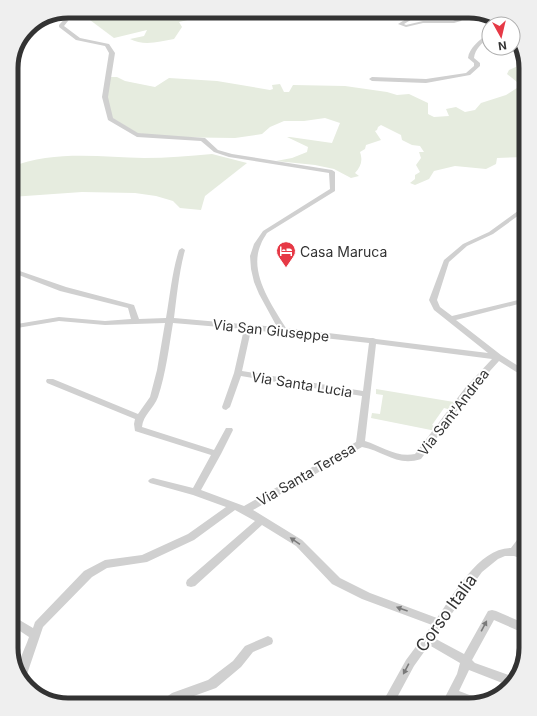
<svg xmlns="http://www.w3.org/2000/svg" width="537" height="716" font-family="Inter,sans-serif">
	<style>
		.green { fill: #e6ecdf }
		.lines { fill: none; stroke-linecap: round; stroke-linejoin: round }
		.minor { fill: #d0d0d0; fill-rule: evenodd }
		.oneway { fill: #7a7a7a }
		.labels { text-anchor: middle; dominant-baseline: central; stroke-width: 4; stroke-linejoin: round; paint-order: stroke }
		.poi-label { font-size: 14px; fill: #333; stroke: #fff; text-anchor: start }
		.street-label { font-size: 14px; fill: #333; stroke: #fff }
		.near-street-label { font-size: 17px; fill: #333; stroke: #fff }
		.rim { fill: none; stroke: #333; stroke-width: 5 }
	</style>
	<rect width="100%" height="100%" fill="#fff"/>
	<!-- green -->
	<g class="green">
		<path d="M110 11H191L188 13 195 15 192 19 179 22 182 27 174 39C159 42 143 46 130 39L144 36 147 30 114 38 90 20 102 17Z"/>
		<path d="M518 66 526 68V157L497 158 496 164 486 169 455 166 434 171 429 179 415 185 410 183 415 179V175L420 172 416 165 421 158 419 152H424L420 146 412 145 402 140 401 135 381 125 378 127 377 130 375 131 381 140 366 145 365 149 360 152C363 161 361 166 355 173L359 176 351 178 334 169 315 165 276 161 292 158 307 152 308 147 287 137H290L332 143 340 123 325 118 304 121H284L270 127 262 134 235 138 162 137 137 133 112 118 104 104 110 77H117L125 81 155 87 169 78 217 81 270 90 273 89 272 85 280 84 284 92H289L293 85 345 86 387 92 397 95 409 94 428 103V114L434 117 449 116 446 109 456 107 465 112 475 110 481 103 506 95 517 88V82L507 74 509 70Z"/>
		<path d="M212 154 247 163 205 196 201 210 180 208 173 201 156 196 135 193 82 192 11 197V167C53 150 101 157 144 158 167 158 189 156 212 154Z"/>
		<polygon points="376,389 454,402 451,410 444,408 432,425 438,428 436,431 371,418 372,413 380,414 383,395 376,394"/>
	</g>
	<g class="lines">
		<!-- minor -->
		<g class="minor">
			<path d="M72 11H76L64 26 80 38 109 44 115 53 108 97 113 118 138 133 205 138 218 150 232 154 332 170 335 172V191L267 233C265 237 262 240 261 244 248 272 272 305 286 328L370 338H373L376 339 488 353 434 310 429 300 444 260 463 244 489 232 526 205V210L493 234 467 246 449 262 437 300 440 307 452 316 526 298V302L456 320 501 355 526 371V378L499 361 471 392 421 459C397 467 384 451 362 447L253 510 302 540 340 578 370 593 437 618C454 594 479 548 511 548L523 532 526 531V543L521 550 526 552V560L514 556H505L498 559 482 572 434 638 464 654 488 611 492 610 496 611 526 624V634L494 620 472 660 475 663 517 678 510 686 469 670 459 691 480 699 481 701 468 705 455 700 453 705H441L457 674 460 663 429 645 414 666 393 705H381L406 660 432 625 362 599 332 584 296 546 262 525 195 586 191 587 187 586 186 583 187 580 255 521 235 510 194 540 147 562 107 568 92 577 43 627 24 683C11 671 25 650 29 637L11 625V615L33 628 35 622 84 571 105 560 142 555 188 534 226 507 193 495 150 483 148 481 150 479 153 478 193 488 211 455 135 431 134 424 135 419 47 383 46 381 47 379H53L138 414 150 397 157 370 165 323 105 325 59 321 11 329V325L59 317 105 321 131 319 128 308 60 291 11 272V268L66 287 134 305 139 319 166 318C170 295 172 272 179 250L182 248 185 250C179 272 177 295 174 318L277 327 259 294 254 282 251 269 250 256 254 244 263 231 330 189 329 173 229 157 214 152 201 141 137 137 108 120 102 97 109 53 105 46 76 40 59 27V25ZM173 323 244 329 234 373 222 407 223 409 226 410 230 407 241 376 362 396 356 442 244 506 201 490 221 454 233 430 232 428H226L214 450 142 427C143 415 154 408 158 397 166 373 169 347 173 323ZM251 330 369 343 363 391 242 371ZM376 344 492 359 465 388 415 454C397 458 381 446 365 441Z"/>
			<polygon points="433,11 438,11 436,14 414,18 404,24 406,25 423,21 453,21 457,19 464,11 469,11 461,21 454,23 423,23 406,27 398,24 411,16"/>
			<path d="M487 34H489V37C482 43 475 49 474 58L480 63V66L470 75 426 83 372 81 369 79 372 77 426 79 466 73 474 66V63L468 58C469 48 480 40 487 34Z"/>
			<polygon points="268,636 272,638 273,641 272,644 253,652 241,667 216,688 180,701 174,705 159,705 161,701 172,693 208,680 233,661 245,646"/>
		</g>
	</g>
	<!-- one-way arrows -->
	<defs><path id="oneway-solid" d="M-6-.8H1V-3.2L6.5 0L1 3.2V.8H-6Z"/></defs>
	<g class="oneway">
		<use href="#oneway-solid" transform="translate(295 541) rotate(-146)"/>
		<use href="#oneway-solid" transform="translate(402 609) rotate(-160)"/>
		<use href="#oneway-solid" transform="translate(484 626) rotate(-62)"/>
		<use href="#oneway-solid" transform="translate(406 669) rotate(118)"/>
	</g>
	<!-- icons -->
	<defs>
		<g id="hotel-pin" transform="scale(1)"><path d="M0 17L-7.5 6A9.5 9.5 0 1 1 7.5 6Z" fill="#e63946" stroke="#fff"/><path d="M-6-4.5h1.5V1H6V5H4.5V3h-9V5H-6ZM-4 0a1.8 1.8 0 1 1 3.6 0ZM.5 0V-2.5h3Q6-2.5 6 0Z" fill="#fff"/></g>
	</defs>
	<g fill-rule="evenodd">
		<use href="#hotel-pin" x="286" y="251"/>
	</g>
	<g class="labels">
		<!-- poi labels -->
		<g class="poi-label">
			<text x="300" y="251">Casa Maruca</text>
		</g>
		<!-- street labels -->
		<g class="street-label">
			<text transform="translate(271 330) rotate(6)">Via San Giuseppe</text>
			<text transform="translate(302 384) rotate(9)">Via Santa Lucia</text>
			<text transform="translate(453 412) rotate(-52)">Via Sant'Andrea</text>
			<text transform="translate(306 474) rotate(-30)">Via Santa Teresa</text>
		</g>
		<!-- near-street labels -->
		<g class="near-street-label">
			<text transform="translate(446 613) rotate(-54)">Corso Italia</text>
		</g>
	</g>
	<!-- crop -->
	<path d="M0 0H537V716H0ZM68 18H469A50 50 0 0 1 519 68V648A50 50 0 0 1 469 698H68A50 50 0 0 1 18 648V68A50 50 0 0 1 68 18Z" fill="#efefef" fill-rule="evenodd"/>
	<path class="rim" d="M68 18H469A50 50 0 0 1 519 68V648A50 50 0 0 1 469 698H68A50 50 0 0 1 18 648V68A50 50 0 0 1 68 18Z"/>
	<!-- north arrow -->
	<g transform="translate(501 36) rotate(172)"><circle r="19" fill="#ffffff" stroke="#adadad"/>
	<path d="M0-3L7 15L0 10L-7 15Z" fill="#e63946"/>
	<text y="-6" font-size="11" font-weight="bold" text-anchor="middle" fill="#333333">N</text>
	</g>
</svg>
